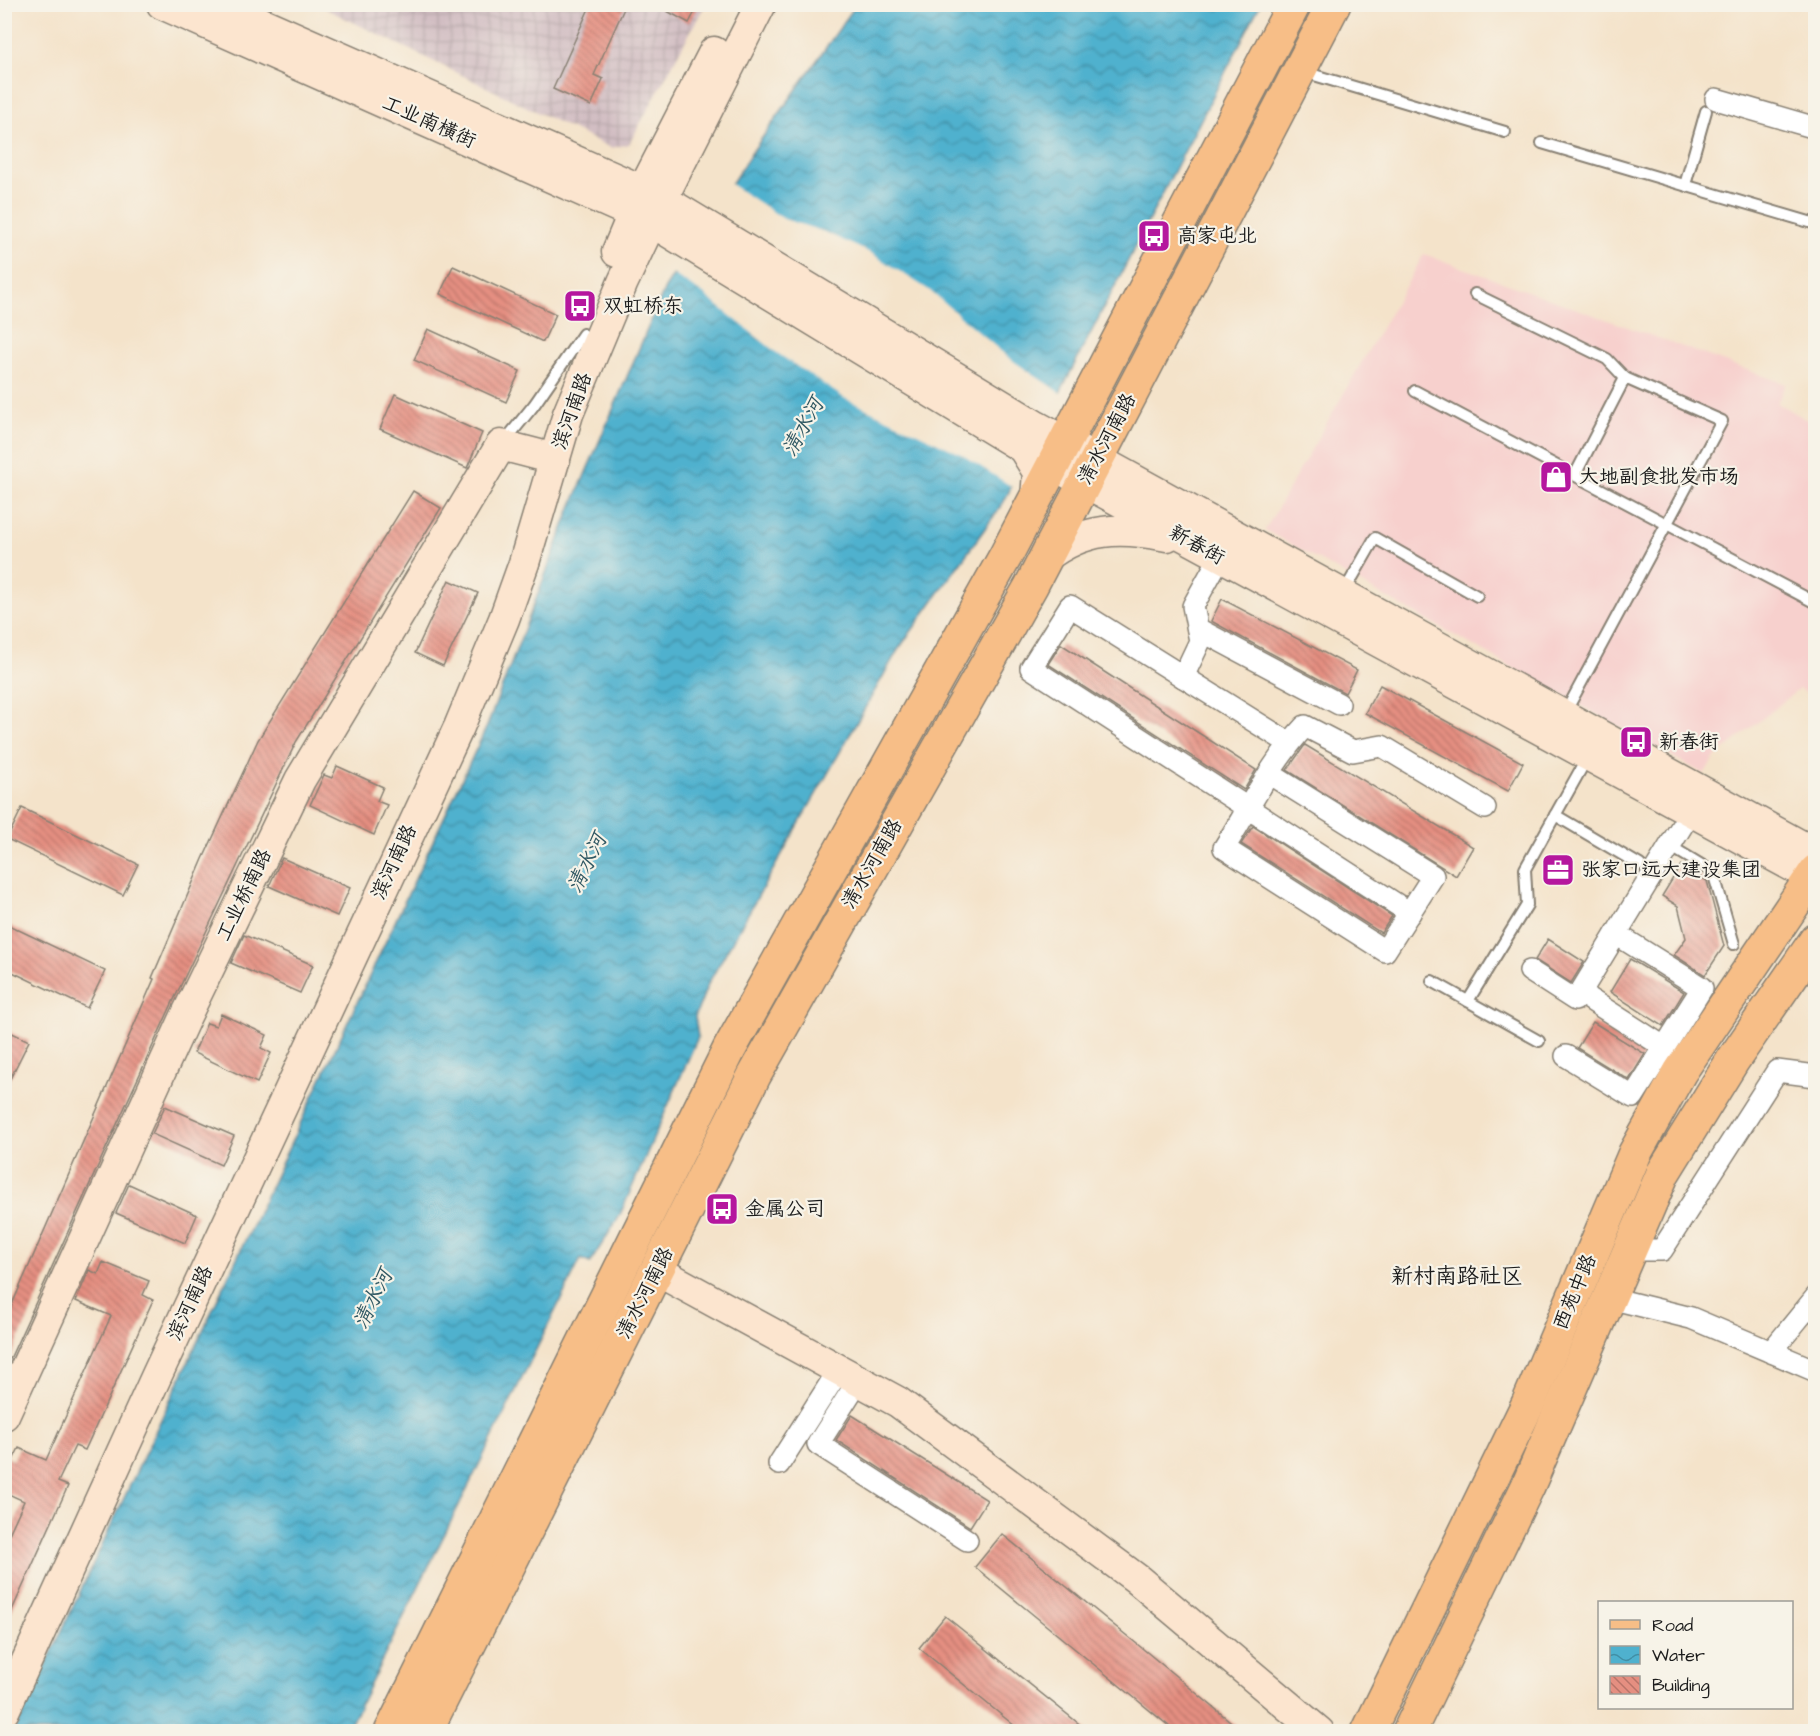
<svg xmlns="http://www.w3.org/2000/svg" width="1820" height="1736" font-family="'Architects Daughter','LXGW WenKai TC',sans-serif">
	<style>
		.built { fill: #f7d0cd }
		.industrial { fill: url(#industrial-grid) }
		.water { fill: url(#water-waves); stroke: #366675; stroke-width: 1.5 }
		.pier { fill: #f4e3ca }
		.building { fill: url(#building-back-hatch) }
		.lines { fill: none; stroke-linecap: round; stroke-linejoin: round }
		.lane-casing { stroke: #888073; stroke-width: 14 }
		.street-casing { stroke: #888073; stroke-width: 24 }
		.secondary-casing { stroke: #888073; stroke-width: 33 }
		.primary-casing { stroke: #888073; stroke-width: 36 }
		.lane { stroke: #fff; stroke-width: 10 }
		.street { stroke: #fff; stroke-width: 21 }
		.secondary { stroke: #fce5cf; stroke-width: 30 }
		.primary { stroke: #f7be87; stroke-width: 33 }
		.labels { text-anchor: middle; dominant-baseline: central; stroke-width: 4.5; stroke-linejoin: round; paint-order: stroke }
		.street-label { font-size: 20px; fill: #1c1c1c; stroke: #f7f3e8 }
		.poi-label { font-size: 20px; fill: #1c1c1c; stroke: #f7f3e8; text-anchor: start }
		.water-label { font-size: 21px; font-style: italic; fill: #305863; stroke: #f7f3e8 }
		.quarter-label { font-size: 22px; fill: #1c1c1c; stroke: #f7f3e8 }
	</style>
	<defs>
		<pattern id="industrial-grid" width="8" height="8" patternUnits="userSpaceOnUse" patternTransform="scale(1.5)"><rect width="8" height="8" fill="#d2bec3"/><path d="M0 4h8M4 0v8" fill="none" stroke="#b4a3a7"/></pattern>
		<pattern id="water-waves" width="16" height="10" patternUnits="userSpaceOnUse" patternTransform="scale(1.5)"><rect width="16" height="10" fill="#4fb1ce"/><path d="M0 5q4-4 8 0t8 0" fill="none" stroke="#418fa6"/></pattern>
		<pattern id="building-back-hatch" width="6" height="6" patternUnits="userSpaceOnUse" patternTransform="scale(1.5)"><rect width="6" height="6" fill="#e58f81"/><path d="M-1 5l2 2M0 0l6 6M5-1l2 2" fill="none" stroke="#b97469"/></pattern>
	</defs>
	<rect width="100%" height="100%" fill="#f7f3e8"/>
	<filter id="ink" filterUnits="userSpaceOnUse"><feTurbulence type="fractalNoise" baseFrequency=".0167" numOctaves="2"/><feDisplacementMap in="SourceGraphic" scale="12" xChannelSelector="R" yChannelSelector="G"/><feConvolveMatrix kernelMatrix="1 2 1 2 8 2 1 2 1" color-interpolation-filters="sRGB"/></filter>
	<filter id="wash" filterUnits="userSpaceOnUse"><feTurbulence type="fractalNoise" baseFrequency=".008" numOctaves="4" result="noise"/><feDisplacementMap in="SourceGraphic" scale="24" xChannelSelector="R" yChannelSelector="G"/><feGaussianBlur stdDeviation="1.35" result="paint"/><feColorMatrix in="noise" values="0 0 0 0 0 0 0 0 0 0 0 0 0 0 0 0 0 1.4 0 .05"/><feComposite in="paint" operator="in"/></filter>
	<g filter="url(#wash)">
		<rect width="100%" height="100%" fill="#f4e3ca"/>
		<!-- built -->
		<polygon class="built" points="1424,254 1786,384 1777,403 1815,424 1815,697 1799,689 1715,757 1704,774 1265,530"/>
		<!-- industrial -->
		<polygon class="industrial" points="318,5 705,5 629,144 611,148"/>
		<!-- water -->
		<polygon class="water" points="856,5 1260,5 1003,503 898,650 708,984 695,1017 698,1037 619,1217 590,1263 581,1259 347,1731 14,1732 487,726 572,505 665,288 748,158"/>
		<!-- pier -->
		<polygon class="pier" points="729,183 784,219 822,231 871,253 929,290 1009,358 1062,394 1014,488 961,454 844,398 777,353 702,293 671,273"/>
		<g id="blocks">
			<!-- building -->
			<g class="building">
				<polygon points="591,4 626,4 594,75 603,79 591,106 553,89"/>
				<polygon points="654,4 699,4 689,23"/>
				<polygon points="453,266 556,314 543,342 440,294"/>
				<polygon points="428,329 520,371 506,402 414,360"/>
				<polygon points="395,394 482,433 467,468 380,429"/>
				<polygon points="413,491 441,508 296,742 170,1008 4,1372 4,1323 154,979 152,978 203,859 258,740"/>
				<polygon points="449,580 478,593 443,666 415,653"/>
				<polygon points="1222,599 1357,670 1345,693 1211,621"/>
				<polygon points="1061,644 1256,770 1244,790 1048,664"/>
				<polygon points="1380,685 1523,763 1508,791 1365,713"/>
				<polygon points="1305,745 1473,847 1456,876 1287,770"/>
				<polygon points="337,766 383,787 377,801 387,805 374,835 310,805 324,775 332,778"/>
				<polygon points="22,808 138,864 123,895 7,839"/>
				<polygon points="1253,826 1392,916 1381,933 1241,844"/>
				<polygon points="282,858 350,888 337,916 269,886"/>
				<polygon points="1681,865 1707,881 1724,946 1705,975 1674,955 1686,938 1678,906 1662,896"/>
				<polygon points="4,923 105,971 87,1008 4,968"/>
				<polygon points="244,935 313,965 300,993 231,963"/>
				<polygon points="1548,939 1584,962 1571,983 1535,960"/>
				<polygon points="1630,959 1684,992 1663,1026 1610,992"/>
				<polygon points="221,1014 267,1035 261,1048 271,1053 257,1083 194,1053 207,1023 216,1026"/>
				<polygon points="1593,1022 1645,1054 1629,1080 1577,1048"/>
				<polygon points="4,1029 29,1041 4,1091"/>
				<polygon points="165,1106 234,1136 221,1165 152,1134"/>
				<polygon points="129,1184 197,1215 185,1243 116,1213"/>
				<polygon points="103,1262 149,1281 143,1295 153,1300 85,1450 75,1446 58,1482 68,1486 4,1628 4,1545 24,1501 4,1492 4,1456 13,1460 19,1448 46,1460 111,1316 76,1301 89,1270 98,1274"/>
				<polygon points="852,1415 987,1500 970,1527 836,1440"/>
				<polygon points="1002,1534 1148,1653 1242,1731 1175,1731 975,1567"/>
				<polygon points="945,1616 1088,1731 1021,1731 919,1648"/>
			</g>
		</g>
	</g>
	<g filter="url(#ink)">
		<use href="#blocks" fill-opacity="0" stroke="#888073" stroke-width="1.5"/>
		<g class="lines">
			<!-- lane casing -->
			<g class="lane-casing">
				<g id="lane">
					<polyline points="1304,72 1505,132"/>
					<polyline points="1542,143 1816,224"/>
					<polyline points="1685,185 1706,111"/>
					<polyline points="1475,294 1607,359 1625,378"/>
					<polyline points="1415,391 1816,603"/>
					<polyline points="504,442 534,405 583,334"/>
					<polyline points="1344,592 1375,538 1477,596"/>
					<polyline points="1565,713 1722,421 1625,378 1575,475"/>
					<polyline points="1555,815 1640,865"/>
					<polyline points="1670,846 1713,872 1734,944"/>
					<polyline points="1432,981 1539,1041"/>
					<polyline points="1468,1001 1527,905 1525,869 1587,758"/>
				</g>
			</g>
			<!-- street casing -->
			<g class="street-casing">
				<g id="street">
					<polyline points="1716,99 1816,128"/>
					<polyline points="1198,629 1339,704"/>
					<polyline points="1183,677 1200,641 1193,606 1220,557"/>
					<polyline points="1289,743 1070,606 1031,668 1410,913"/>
					<path d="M1270 774 1433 876 1385 951 1224 848C1250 807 1272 761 1305 726L1353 751 1382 746 1485 808"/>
					<polyline points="1530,971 1575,1000 1580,993"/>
					<polyline points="1664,1047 1580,993 1691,811"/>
					<polyline points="1566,1056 1633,1097 1702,988 1616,934"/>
					<polyline points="1631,1250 1662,1250 1777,1071 1816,1076"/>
					<polyline points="1610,1298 1691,1318 1816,1371"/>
					<polyline points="1771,1352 1816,1297"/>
					<polyline points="858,1381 818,1444 967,1540"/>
					<polyline points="779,1464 839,1370"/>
				</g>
			</g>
			<!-- secondary casing -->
			<g class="secondary-casing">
				<g id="secondary">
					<polyline points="162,4 652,222 1023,448 1038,472 1036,498"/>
					<polyline points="219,4 662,199 1036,426 1816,854"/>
					<polyline points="617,252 643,190 714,52"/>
					<polyline points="1033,454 1816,879"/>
					<path d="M1046 557C1085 527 1120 527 1167 536"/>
					<polyline points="656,1270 898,1402 1137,1579 1319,1732"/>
					<polyline points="4,1415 186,1016 300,780 501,445 555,459"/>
					<polyline points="4,1711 156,1377 459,727 504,619 524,563 568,414 623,282 662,199 761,4"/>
				</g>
			</g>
			<!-- primary casing -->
			<g class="primary-casing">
				<g id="primary">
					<polyline points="391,1732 730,1048 1005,557 1294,4"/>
					<polyline points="425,1732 754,1076 1031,586 1334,4"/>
					<polyline points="1368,1732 1528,1404 1635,1153 1680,1072 1816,871"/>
					<polyline points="1409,1732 1528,1486 1663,1173 1733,1060 1816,940"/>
				</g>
			</g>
			<!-- lane -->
			<use href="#lane" class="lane"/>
			<!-- street -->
			<use href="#street" class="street"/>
			<!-- secondary -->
			<use href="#secondary" class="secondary"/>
			<!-- primary -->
			<use href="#primary" class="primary"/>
		</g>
	</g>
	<!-- icons -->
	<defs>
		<g id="bus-square" transform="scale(1.725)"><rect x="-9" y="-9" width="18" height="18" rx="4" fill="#b5179e" stroke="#f7f3e8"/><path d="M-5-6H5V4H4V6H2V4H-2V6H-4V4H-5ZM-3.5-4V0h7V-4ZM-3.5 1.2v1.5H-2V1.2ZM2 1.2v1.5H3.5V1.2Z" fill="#fff"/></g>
		<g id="shop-square" transform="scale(1.725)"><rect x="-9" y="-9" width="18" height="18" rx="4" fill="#b5179e" stroke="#f7f3e8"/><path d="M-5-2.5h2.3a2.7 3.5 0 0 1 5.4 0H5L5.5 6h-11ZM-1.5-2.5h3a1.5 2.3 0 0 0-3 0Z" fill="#fff"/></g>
		<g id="office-square" transform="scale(1.725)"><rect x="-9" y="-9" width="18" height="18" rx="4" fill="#b5179e" stroke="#f7f3e8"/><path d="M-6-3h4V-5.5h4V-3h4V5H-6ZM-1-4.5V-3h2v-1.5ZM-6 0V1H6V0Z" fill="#fff"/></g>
	</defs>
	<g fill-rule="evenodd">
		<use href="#bus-square" x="1154" y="236"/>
		<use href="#bus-square" x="580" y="306"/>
		<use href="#shop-square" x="1556" y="477"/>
		<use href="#bus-square" x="1636" y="742"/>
		<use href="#office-square" x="1558" y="870"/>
		<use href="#bus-square" x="722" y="1209"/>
	</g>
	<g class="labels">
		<!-- street labels -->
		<g class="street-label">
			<text transform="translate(429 122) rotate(24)">工业南横街</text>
			<text transform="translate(572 411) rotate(-70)">滨河南路</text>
			<text transform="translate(1107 439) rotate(-62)">清水河南路</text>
			<text transform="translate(1197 545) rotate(29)">新春街</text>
			<text transform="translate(394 862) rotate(-65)">滨河南路</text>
			<text transform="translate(872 864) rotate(-60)">清水河南路</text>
			<text transform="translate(244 895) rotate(-64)">工业桥南路</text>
			<text transform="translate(1575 1292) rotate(-67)">西苑中路</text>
			<text transform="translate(645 1293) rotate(-63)">清水河南路</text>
			<text transform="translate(190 1303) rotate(-65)">滨河南路</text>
		</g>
		<!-- poi labels -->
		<g class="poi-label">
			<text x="1177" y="236">高家屯北</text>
			<text x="603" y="306">双虹桥东</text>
			<text x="1579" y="477">大地副食批发市场</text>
			<text x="1659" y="742">新春街</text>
			<text x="1581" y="870">张家口远大建设集团</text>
			<text x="745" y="1209">金属公司</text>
		</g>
		<!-- water labels -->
		<g class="water-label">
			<text transform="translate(803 427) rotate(-61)">清水河</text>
			<text transform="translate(587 863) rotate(-64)">清水河</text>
			<text transform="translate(373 1299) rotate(-64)">清水河</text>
		</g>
		<!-- quarter labels -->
		<g class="quarter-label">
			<text x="1457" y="1276">新村南路社区</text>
		</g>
	</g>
	<!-- margin -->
	<rect width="1820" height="1736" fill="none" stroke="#f7f3e8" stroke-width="24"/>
	<!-- legend -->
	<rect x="1598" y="1601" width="195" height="108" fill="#f7f3e8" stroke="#9f9d96" stroke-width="1.5"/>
	<rect x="1610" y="1620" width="30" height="9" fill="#f7be87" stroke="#9f9d96" stroke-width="1.5"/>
	<text x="1652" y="1631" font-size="18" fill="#1c1c1c">Road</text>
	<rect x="1610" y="1646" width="30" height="18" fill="url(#water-waves)" stroke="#9f9d96" stroke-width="1.5"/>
	<text x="1652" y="1661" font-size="18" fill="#1c1c1c">Water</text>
	<rect x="1610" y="1676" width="30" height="18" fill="url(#building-back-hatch)" stroke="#9f9d96" stroke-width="1.5"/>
	<text x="1652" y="1691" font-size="18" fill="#1c1c1c">Building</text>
</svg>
